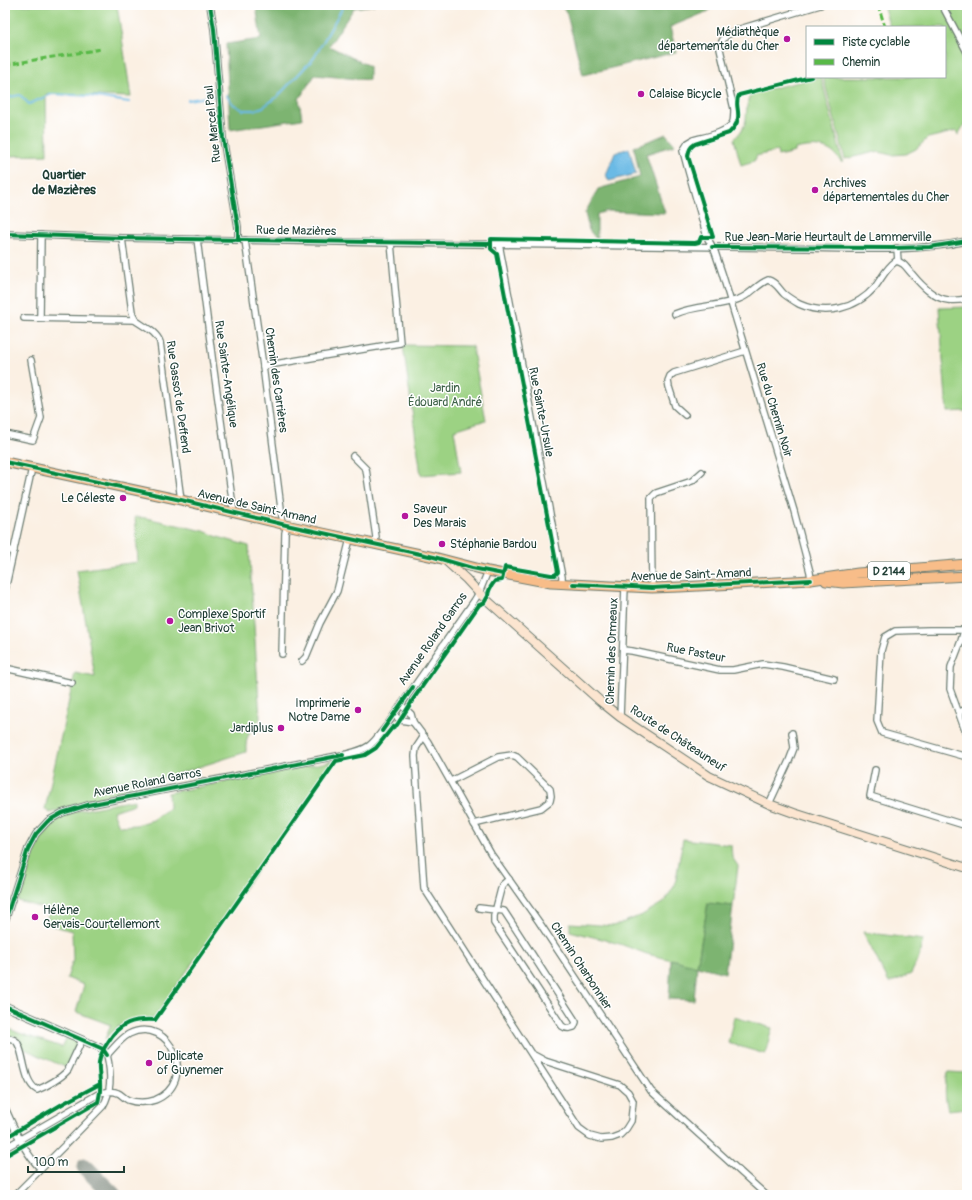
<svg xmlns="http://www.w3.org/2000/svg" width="972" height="1200" font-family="Pangolin,sans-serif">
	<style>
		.green { fill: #9cd283; stroke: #5e885c }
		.forest { fill: #7db471; stroke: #4e7852 }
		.water { fill: #6abae5; stroke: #447c8c }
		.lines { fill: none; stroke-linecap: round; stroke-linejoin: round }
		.stream { stroke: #6abae5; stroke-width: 2 }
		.taxiway { stroke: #8d968c; stroke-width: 17 }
		.minor-casing { stroke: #6c7c71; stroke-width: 8 }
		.tertiary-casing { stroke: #6c7c71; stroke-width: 9 }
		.secondary-casing { stroke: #6c7c71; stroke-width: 10 }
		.primary-casing { stroke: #6c7c71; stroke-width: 11 }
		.minor { stroke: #fff; stroke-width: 5.5 }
		.tertiary { stroke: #fff; stroke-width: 7 }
		.secondary { stroke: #fce5d0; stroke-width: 8 }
		.primary { stroke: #f8bd89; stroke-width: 9 }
		.quiet { stroke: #58b947; stroke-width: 3; stroke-dasharray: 6 3; stroke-linecap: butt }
		.cycleway-casing { stroke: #fff; stroke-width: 6 }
		.cycleway { stroke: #00873e; stroke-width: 4 }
		.poi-dot { fill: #b5179e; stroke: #fff; stroke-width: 1.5 }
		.labels { text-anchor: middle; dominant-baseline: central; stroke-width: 3; stroke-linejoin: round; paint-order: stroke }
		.shield { fill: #fff; stroke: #627771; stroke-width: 1 }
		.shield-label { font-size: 11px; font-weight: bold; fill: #1f3d34 }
		.poi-label { font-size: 12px; fill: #1f3d34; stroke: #fff; text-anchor: start }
		.street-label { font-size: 12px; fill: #1f3d34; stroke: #fff }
		.park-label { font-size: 12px; fill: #3e6248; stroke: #fff }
		.neighbourhood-label { font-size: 13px; font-weight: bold; fill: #1f3d34; stroke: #fff }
	</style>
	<rect width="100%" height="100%" fill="#fff"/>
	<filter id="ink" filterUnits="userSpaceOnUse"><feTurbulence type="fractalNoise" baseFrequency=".025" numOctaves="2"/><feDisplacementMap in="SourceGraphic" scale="8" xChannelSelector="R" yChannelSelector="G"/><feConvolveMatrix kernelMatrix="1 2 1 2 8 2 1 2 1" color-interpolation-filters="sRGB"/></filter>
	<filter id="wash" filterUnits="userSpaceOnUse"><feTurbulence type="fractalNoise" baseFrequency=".012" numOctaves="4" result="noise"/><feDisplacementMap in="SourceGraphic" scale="16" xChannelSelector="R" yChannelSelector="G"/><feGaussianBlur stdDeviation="0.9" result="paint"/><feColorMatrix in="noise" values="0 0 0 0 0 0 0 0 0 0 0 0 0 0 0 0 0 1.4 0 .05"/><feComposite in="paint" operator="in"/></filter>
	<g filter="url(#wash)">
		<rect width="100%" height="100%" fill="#fbf0e3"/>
		<!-- green -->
		<g class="green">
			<polygon points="5,5 117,5 131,97 46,94 47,155 5,156"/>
			<polygon points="883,5 967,5 967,120 958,135 957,131 928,138 916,149 906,154 891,155 879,152 876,153 875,152 845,159 823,77 945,77 945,27 890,27"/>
			<path d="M815 77H821L843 162H841C830 144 813 145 795 149V152L778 156 777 151 756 156V159L754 160V161L741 165 734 139C740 133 745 127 746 119 747 109 746 101 752 93L811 79Z"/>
			<polygon points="967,307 967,411 947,412 939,308"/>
			<polygon points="403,345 472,346 486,420 454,430 461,472 421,475"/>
			<path d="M135 517 146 518 204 531 218 537 249 546 260 719C250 730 245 737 246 752L151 782V783L143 784 50 813 45 809 75 673 95 677 77 570 138 562Z"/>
			<path d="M333 761 155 1017C150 1020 144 1018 139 1019 124 1020 114 1029 105 1039L111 1025 76 1012 84 985 67 978 73 960 72 931 46 924 49 910 18 901 25 877V869L33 847 42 832 56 820 72 812 134 800V804L113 811 119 826 136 825 153 820 169 808 168 793Z"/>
			<polygon points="683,839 731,845 732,857 738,866 733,906 708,903 697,966 647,954 620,944 570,931 570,923 614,926 642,915 664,902 675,885"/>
			<polygon points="863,932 923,940 918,959 911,974 889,983"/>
			<polygon points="734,1017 772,1028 765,1054 728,1043"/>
			<polygon points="5,1027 19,1033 62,1047 67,1037 76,1041 77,1044 68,1065 67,1065 65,1067 22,1048 19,1039 15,1036 5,1036"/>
			<path d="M948 1072 967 1073V1108L948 1110C944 1095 945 1086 948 1072Z"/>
		</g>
		<!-- forest -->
		<g class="forest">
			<polygon points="256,5 374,5 354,8 329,46 369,66 369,80 315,75 299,99 302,119 230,130 226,44 261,39"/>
			<polygon points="558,5 714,5 709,11 670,27 676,52 583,75 566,11"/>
			<polygon points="666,134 675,145 646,154 665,213 607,211 597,214 597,240 589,230 585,213 598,189 640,177 634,147"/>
			<polygon points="708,903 733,906 725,973 697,966 694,1000 669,999 671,959 697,966"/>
		</g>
		<!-- water -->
		<polygon class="water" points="629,148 636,174 609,181 606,175 615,153"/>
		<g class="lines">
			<!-- stream -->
			<g class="stream">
				<polyline points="226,95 233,104 243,110 254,110 263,107 277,97 314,58 344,5"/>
				<polyline points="5,98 20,95 29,104 52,94 89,96 129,102"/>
				<polyline points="188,100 213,96"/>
			</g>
			<!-- taxiway -->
			<polyline class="taxiway" points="85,1167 113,1195"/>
		</g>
	</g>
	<g filter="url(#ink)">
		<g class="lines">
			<!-- minor casing -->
			<g class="minor-casing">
				<g id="minor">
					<polyline points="210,5 214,29 223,138 238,227 238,240"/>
					<polyline points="942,5 967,52"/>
					<path d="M5 234 122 238 391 243 807 248C860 249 915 252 967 241"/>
					<path d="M122 238 132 312 135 320C144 327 156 331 160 342L181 500"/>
					<polyline points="197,239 213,364 234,513"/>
					<polyline points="245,240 263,366 283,524"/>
					<polyline points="499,244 562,577 562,584"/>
					<polyline points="897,248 898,261"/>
					<path d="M675 314C695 305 719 307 739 299 751 295 757 284 768 280 776 282 779 289 784 294 789 298 794 301 799 304 826 316 856 309 875 287 882 278 886 268 896 261 905 263 906 268 912 274 921 285 933 298 948 300 954 301 961 300 967 299"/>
					<polyline points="24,318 135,320"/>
					<polyline points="40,318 41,235"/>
					<polyline points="263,366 400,343 391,243"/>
					<polyline points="685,415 675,406 669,387 668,381 670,376 674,373 745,351"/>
					<polyline points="5,434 33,440 41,418 31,360"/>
					<polyline points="353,456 366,469 376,537 374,544"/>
					<polyline points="5,549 14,551"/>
					<path d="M811 580 810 572 794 511 722 273 715 252 707 237 688 170 683 151 688 143 693 140C704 137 728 133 733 122 734 118 734 113 734 109L720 49C722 35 728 34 740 29L820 5"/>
					<polyline points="652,588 651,498 656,493 692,481 702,472"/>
					<polyline points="5,590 32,468"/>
					<polyline points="967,630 929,630 895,631 885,637 881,651 877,721 882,733 967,757"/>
					<polyline points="964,631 961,641 951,667 950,689 967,736"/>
					<polyline points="623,650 632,651 720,670 733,670 763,664 783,667 834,679"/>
					<polyline points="282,654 285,533 287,525"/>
					<polyline points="302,661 306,657 320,623 337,591 350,539"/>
					<polyline points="5,668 72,683"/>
					<polyline points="401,705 411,714 413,722 428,742 491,854 539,922 651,1091 766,1195"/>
					<polyline points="959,712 967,709"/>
					<polyline points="394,715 400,720 413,722"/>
					<polyline points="620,717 625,587"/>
					<polyline points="424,736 416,748 415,756 424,888 579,1128 590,1136 601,1139 612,1138 620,1135 626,1129 631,1121 633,1101 628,1092 620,1085 545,1061 532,1054"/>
					<polyline points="875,770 870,796 967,826"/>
					<polyline points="451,781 498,757 512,755 517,757 550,789 551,796 550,801 541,808 474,824"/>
					<polyline points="769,804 789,761 794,748 792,733"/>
					<path d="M479 908 504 911 576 1022 574 1027C569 1029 566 1029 562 1026L494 923V916L502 885 509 879"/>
					<path d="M5 921 28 849 36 834 48 821 62 813 88 805 347 754C372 748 372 744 387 725L474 601 479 593 488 571"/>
					<path d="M5 1038C10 1038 16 1039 18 1044 25 1057 23 1081 37 1090 47 1086 61 1078 68 1070L82 1040"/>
					<path d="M5 1108C15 1129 24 1153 41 1169"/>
					<path d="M5 1148 100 1093C105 1092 112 1090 118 1093 121 1094 124 1098 128 1100 136 1103 147 1103 155 1100 199 1082 171 1014 129 1034 120 1039 114 1048 107 1055 111 1072 112 1091 103 1106L64 1146 15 1195"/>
				</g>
			</g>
			<!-- tertiary casing -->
			<g class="tertiary-casing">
				<polyline id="tertiary" points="5,1006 103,1049 107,1055"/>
			</g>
			<!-- secondary casing -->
			<g class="secondary-casing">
				<polyline id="secondary" points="445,560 466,579 479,593 600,701 620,717 709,776 769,804 794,813 967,868"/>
			</g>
			<!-- primary casing -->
			<g class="primary-casing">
				<g id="primary">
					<polyline points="5,462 181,500 286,525 434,557 488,571 551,583 652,588 680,587 811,580 858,573 967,564"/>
					<polyline points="826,581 843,583 967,576"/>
				</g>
			</g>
			<!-- minor -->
			<use href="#minor" class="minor"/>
			<!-- tertiary -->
			<use href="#tertiary" class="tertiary"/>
			<!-- secondary -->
			<use href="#secondary" class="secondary"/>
			<!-- primary -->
			<use href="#primary" class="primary"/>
			<!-- quiet -->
			<g class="quiet">
				<polyline points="878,5 885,27"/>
				<polyline points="5,65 101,49"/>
			</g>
			<!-- cycleway casing -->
			<g class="cycleway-casing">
				<g id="cycleway">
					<polyline points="210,5 214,29 223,138 238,227 238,240"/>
					<polyline points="5,234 122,238 491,244"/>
					<polyline points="712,247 894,248 930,247 967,241"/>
					<polyline points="5,462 181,500 286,525 434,557 472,568 503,574"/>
					<polyline points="573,584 652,588 811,580"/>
					<polyline points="382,731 413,687"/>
					<polyline points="5,921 28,849 36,834 48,821 62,813 88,805 343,755"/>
					<polyline points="5,1006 103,1049 107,1055"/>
					<polyline points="5,1138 64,1103 100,1084"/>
					<path d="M5 1156 98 1102C99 1098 100 1094 100 1090 101 1081 98 1071 99 1062 100 1054 104 1048 108 1042 120 1022 133 1019 155 1020L336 761 365 755 376 748 392 728 397 725 411 703 412 701 479 605 484 603 488 596C488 590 491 586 495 581L502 580 505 567 551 575H555L558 572 497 254 491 249V239L695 243 699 242 701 237H713L688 156C689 150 690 147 695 144L729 133C747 116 732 107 739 95L811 77"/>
				</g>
			</g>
			<!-- cycleway -->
			<use href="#cycleway" class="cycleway"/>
		</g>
	</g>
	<!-- markers -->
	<g class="poi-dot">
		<circle cx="787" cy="39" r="4"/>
		<circle cx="641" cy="94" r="4"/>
		<circle cx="815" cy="190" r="4"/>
		<circle cx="123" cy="498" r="4"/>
		<circle cx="405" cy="516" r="4"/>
		<circle cx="442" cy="544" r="4"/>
		<circle cx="170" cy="621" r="4"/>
		<circle cx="358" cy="710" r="4"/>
		<circle cx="281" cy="728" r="4"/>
		<circle cx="35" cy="917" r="4"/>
		<circle cx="149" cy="1063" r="4"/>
	</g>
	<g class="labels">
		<!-- shield labels -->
		<rect class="shield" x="868" y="562" width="42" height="18" rx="3"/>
		<g class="shield-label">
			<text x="889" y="571">D 2144</text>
		</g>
		<!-- poi labels -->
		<g class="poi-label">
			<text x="779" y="32" text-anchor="end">Médiathèque<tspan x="779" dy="14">départementale du Cher</tspan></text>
			<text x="649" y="94">Calaise Bicycle</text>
			<text x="823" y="183">Archives<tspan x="823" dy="14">départementales du Cher</tspan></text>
			<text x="115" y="498" text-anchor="end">Le Céleste</text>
			<text x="413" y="509">Saveur<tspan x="413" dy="14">Des Marais</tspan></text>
			<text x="450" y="544">Stéphanie Bardou</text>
			<text x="178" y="614">Complexe Sportif<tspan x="178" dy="14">Jean Brivot</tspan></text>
			<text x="350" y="703" text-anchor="end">Imprimerie<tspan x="350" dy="14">Notre Dame</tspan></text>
			<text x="273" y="728" text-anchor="end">Jardiplus</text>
			<text x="43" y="910">Hélène<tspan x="43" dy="14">Gervais-Courtellemont</tspan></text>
			<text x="157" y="1056">Duplicate<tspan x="157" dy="14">of Guynemer</tspan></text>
		</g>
		<!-- street labels -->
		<g class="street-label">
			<text transform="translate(213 124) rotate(-96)">Rue Marcel Paul</text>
			<text transform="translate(296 231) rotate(1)">Rue de Mazières</text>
			<text x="828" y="237">Rue Jean-Marie Heurtault de Lammerville</text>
			<text transform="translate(226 374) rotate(82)">Rue Sainte-Angélique</text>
			<text transform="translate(276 380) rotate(82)">Chemin des Carrières</text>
			<text transform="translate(178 397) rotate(82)">Rue Gassot de Deffend</text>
			<text transform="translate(774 410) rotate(73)">Rue du Chemin Noir</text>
			<text transform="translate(541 412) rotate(79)">Rue Sainte-Ursule</text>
			<text transform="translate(257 507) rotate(13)">Avenue de Saint-Amand</text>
			<text transform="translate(691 575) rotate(-2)">Avenue de Saint-Amand</text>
			<text transform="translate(433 639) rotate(-55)">Avenue Roland Garros</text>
			<text transform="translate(612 651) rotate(-88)">Chemin des Ormeaux</text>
			<text transform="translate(696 653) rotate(11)">Rue Pasteur</text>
			<text transform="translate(678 739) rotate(33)">Route de Châteauneuf</text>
			<text transform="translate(147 783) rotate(-11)">Avenue Roland Garros</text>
			<text transform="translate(581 966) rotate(57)">Chemin Charbonnier</text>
		</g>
		<!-- park labels -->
		<g class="park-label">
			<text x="445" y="388">Jardin<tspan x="445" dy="14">Édouard André</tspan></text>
		</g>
		<!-- neighbourhood labels -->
		<g class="neighbourhood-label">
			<text x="64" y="175">Quartier<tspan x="64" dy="15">de Mazières</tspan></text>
		</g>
	</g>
	<!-- margin -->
	<rect width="972" height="1200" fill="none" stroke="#fff" stroke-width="20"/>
	<!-- legend -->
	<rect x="806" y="26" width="140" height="52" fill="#ffffff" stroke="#a5b1ae"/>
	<rect x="814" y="39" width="20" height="6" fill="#00873e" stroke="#a5b1ae"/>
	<text x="842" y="46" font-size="12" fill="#1f3d34">Piste cyclable</text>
	<rect x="814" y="59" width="20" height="6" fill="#58b947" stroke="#a5b1ae"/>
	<text x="842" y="66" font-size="12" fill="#1f3d34">Chemin</text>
	<!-- scale -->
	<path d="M28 1166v6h96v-6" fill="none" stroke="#1f3d34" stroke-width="2"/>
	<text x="34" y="1166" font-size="12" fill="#1f3d34" stroke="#ffffff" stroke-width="3" paint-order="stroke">100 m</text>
</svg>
